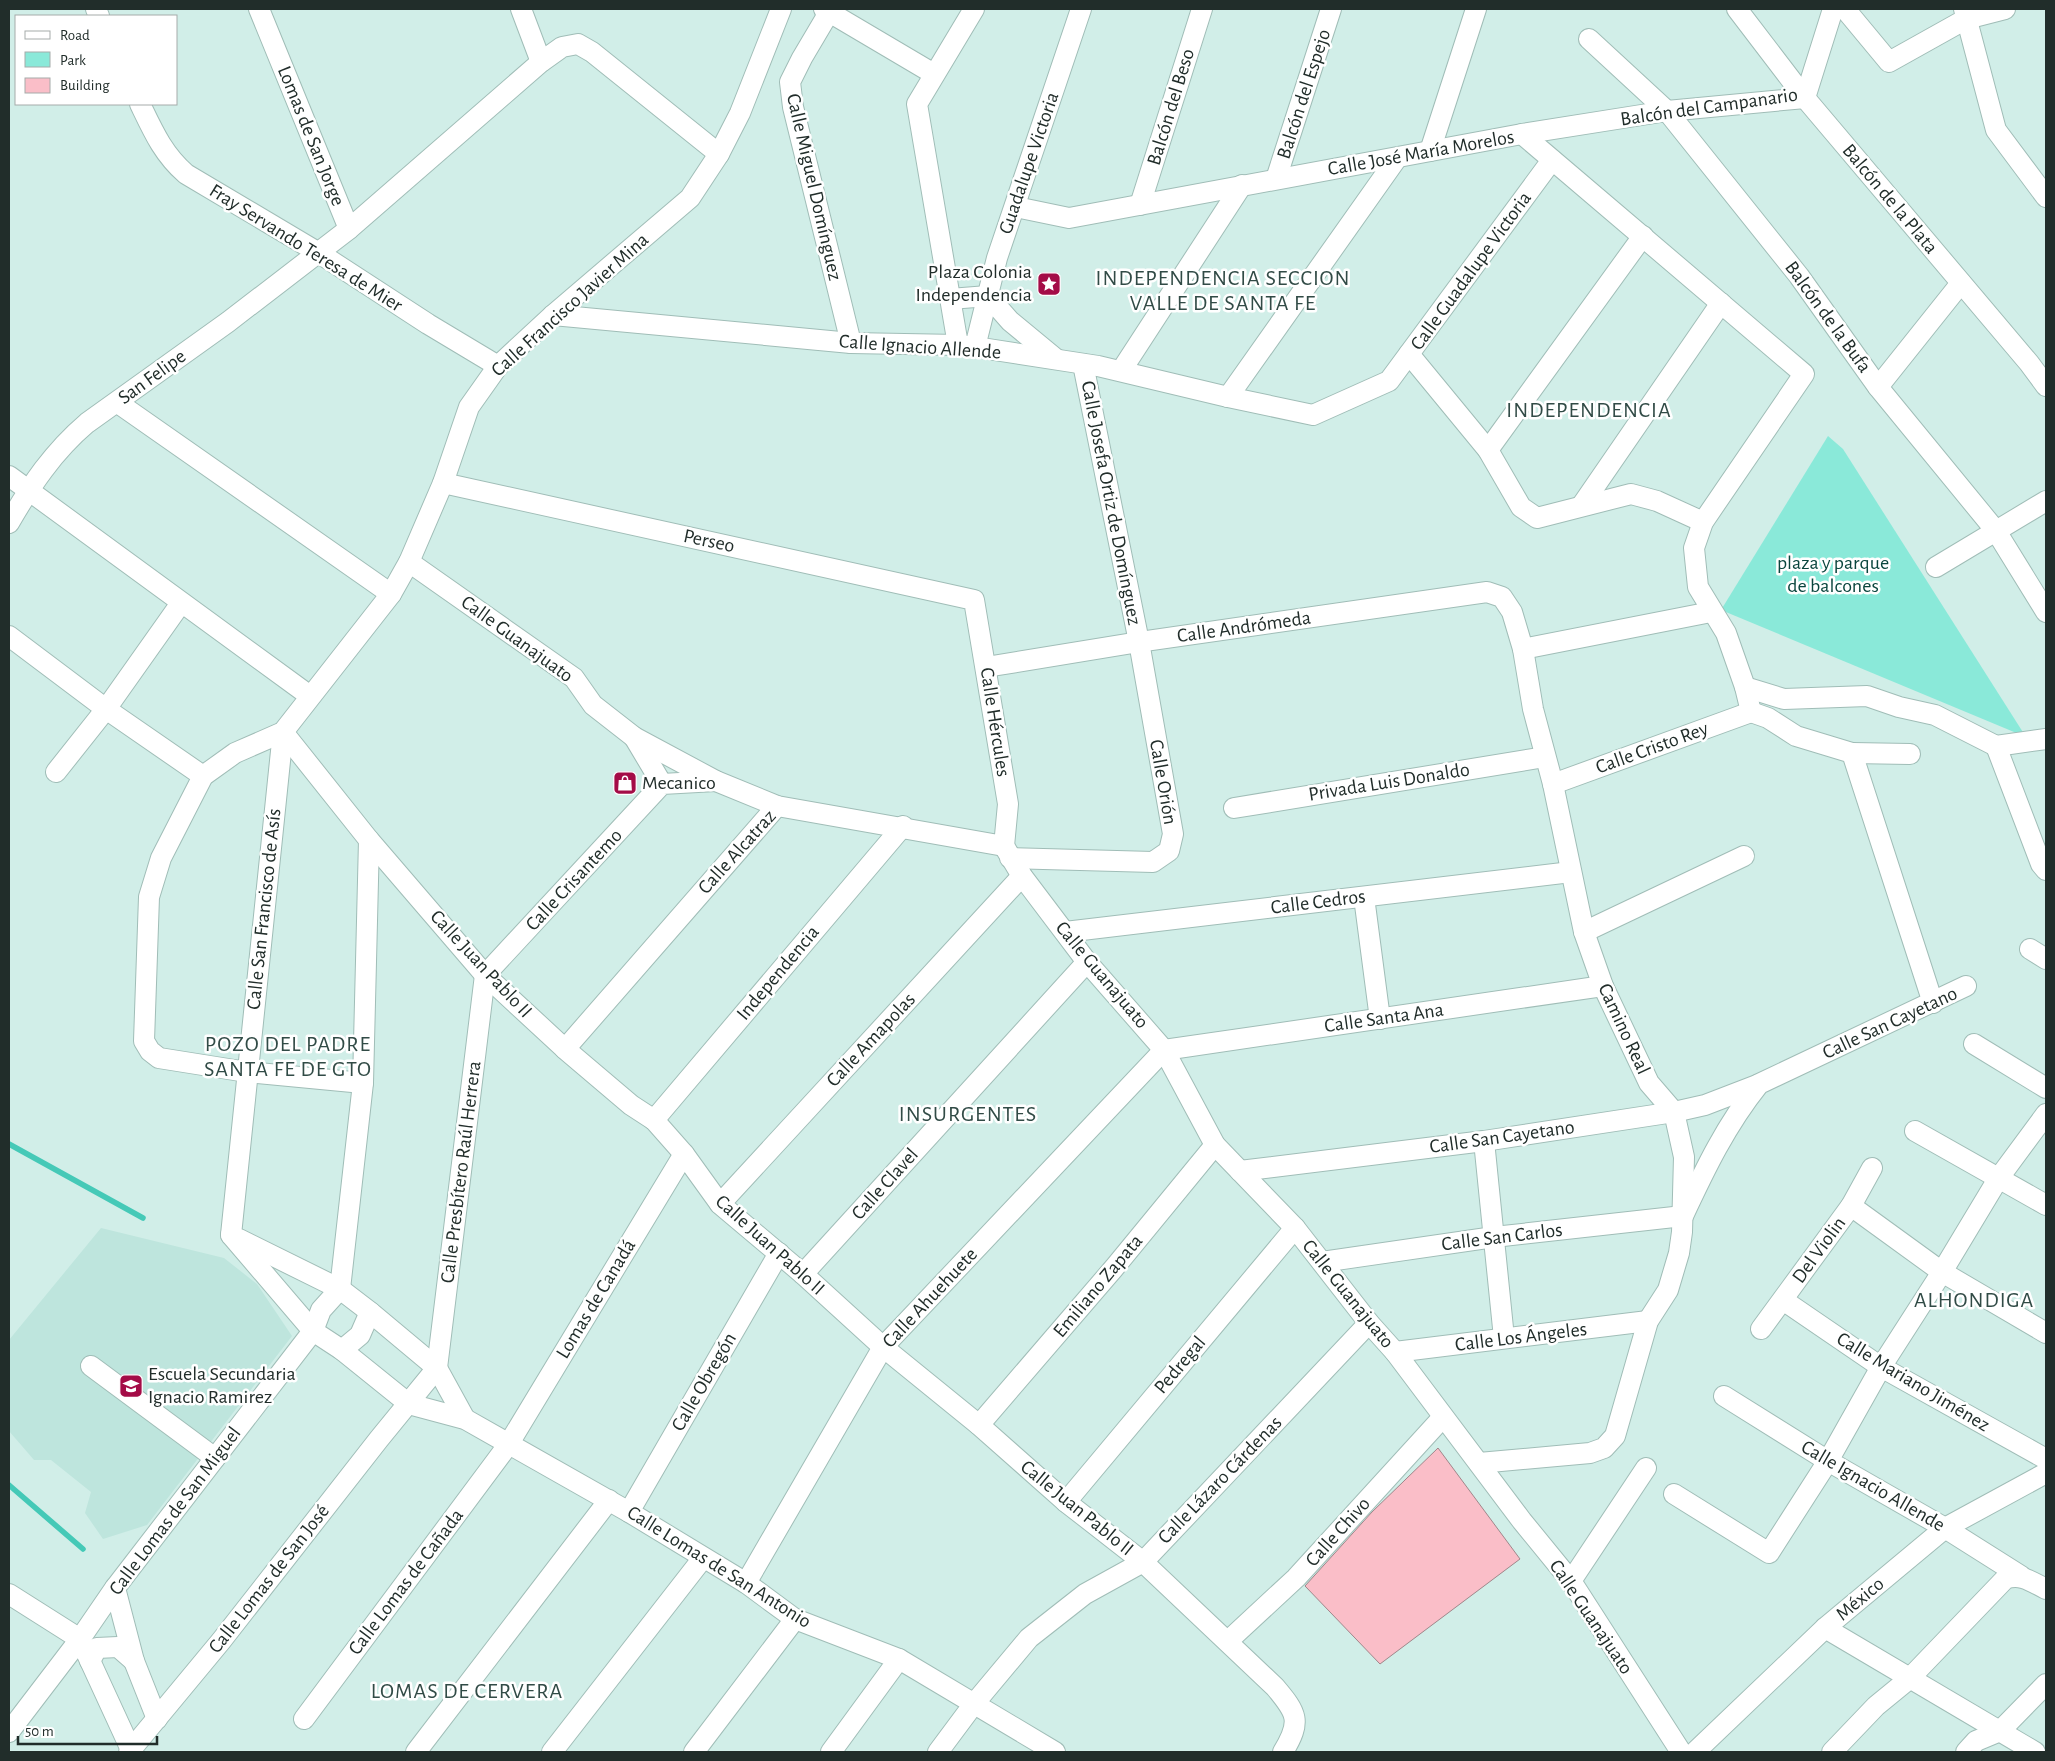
<svg xmlns="http://www.w3.org/2000/svg" width="2055" height="1761" font-family="'Alegreya Sans',sans-serif">
	<style>
		.built { fill: #bee5dd }
		.green { fill: #8ae9d9 }
		.lines { fill: none; stroke-linecap: round; stroke-linejoin: round }
		.stream { stroke: #45c9b7; stroke-width: 5.5 }
		.building { fill: #fabec8; stroke: #a0868a }
		.minor-casing { stroke: #a0bdb7; stroke-width: 22 }
		.minor { stroke: #fff; stroke-width: 20 }
		.labels { text-anchor: middle; dominant-baseline: central; stroke-width: 5; stroke-linejoin: round; paint-order: stroke }
		.street-label { font-size: 20px; fill: #212d2a; stroke: #fff }
		.poi-label { font-size: 20px; fill: #212d2a; stroke: #fff; text-anchor: start }
		.park-label { font-size: 20px; fill: #09453d; stroke: #fff }
		.quarter-label { font-size: 22px; letter-spacing: 1px; fill: #314b46; stroke: #fff }
	</style>
	<rect width="100%" height="100%" fill="#d1eee8"/>
	<!-- built -->
	<polygon class="built" points="101,1228 224,1258 257,1284 292,1336 147,1525 103,1539 85,1513 91,1492 51,1460 34,1460 9,1431 9,1340"/>
	<!-- green -->
	<polygon class="green" points="1828,436 1843,449 2026,737 1721,610"/>
	<g class="lines">
		<!-- stream -->
		<g class="stream">
			<polyline points="9,1144 143,1218"/>
			<polyline points="9,1485 83,1549"/>
		</g>
	</g>
	<!-- building -->
	<polygon class="building" points="1438,1448 1520,1559 1380,1664 1305,1586 1372,1512"/>
	<g class="lines">
		<!-- minor casing -->
		<g class="minor-casing">
			<g id="minor">
				<polyline points="96,9 99,16"/>
				<polyline points="521,9 541,62"/>
				<polyline points="824,9 934,74"/>
				<polyline points="831,9 802,58 790,82 793,107 851,343"/>
				<polyline points="1737,9 1805,98 2029,363 2046,386"/>
				<polyline points="1845,9 1889,62 1966,19 2005,9"/>
				<polyline points="1964,9 1996,130 2046,197"/>
				<polyline points="1589,39 1667,111 1799,276 1878,387 1996,531 2046,612"/>
				<path d="M140 104C153 131 163 154 186 174L319 253 428 324 498 366"/>
				<polyline points="1522,134 1804,374 1703,522 1694,548 1698,587 1726,633 1745,687 1751,712"/>
				<polyline points="1430,151 1476,9"/>
				<polyline points="1276,179 1331,9"/>
				<polyline points="1140,205 1202,9"/>
				<polyline points="1016,207 1069,218 1522,134 1667,111 1805,98 1833,9"/>
				<polyline points="349,229 541,62 562,47 578,44 592,52 719,154"/>
				<polyline points="950,299 988,296 1010,321 1056,359"/>
				<polyline points="553,315 851,343 958,345 975,347 1098,366 1228,397 1313,415 1389,381 1552,160"/>
				<polyline points="958,345 917,104 974,9"/>
				<polyline points="975,347 997,258 1081,9"/>
				<polyline points="1409,354 1488,450 1521,507 1537,518 1631,494 1657,501 1703,522"/>
				<polyline points="1121,371 1242,185"/>
				<polyline points="1878,387 1961,283"/>
				<polyline points="1228,397 1397,158"/>
				<polyline points="118,403 391,594"/>
				<polyline points="1488,450 1643,236"/>
				<polyline points="9,476 310,696"/>
				<polyline points="443,483 974,600 1008,804 1004,846"/>
				<polyline points="1582,505 1721,303"/>
				<path d="M9 523C31 485 53 452 87 423L228 322 349 229 259 9"/>
				<polyline points="409,562 574,678 593,705 634,737 716,781 777,806 1004,846"/>
				<polyline points="1936,567 2046,501"/>
				<polyline points="9,636 106,709 203,776"/>
				<polyline points="1523,649 1711,612"/>
				<polyline points="986,667 1139,642 1487,592 1502,597 1512,612 1523,649 1533,709 1553,784 1584,932 1603,986 1649,1083 1674,1112 1684,1157 1682,1232 1679,1253 1668,1290 1648,1321 1615,1436 1604,1448 1590,1453 1479,1463"/>
				<polyline points="1745,687 1784,699 1867,696 1899,707 1935,715 1996,746 2046,739"/>
				<polyline points="1751,712 1768,718 1796,736 1852,753 1933,1003"/>
				<path d="M283 732 369 840 485 975 565 1049 631 1105 654 1120 684 1154 720 1204 803 1274 883 1347 979 1425 1066 1502 1143 1562 1275 1687C1297 1713 1302 1721 1283 1752"/>
				<polyline points="634,737 662,784"/>
				<polyline points="1996,746 2041,864 2046,870"/>
				<polyline points="1852,753 1910,754"/>
				<polyline points="56,772 106,709 181,603"/>
				<polyline points="1553,784 1751,712"/>
				<polyline points="1234,808 1545,757"/>
				<polyline points="1004,846 1022,876 1087,962 1164,1050 1215,1145 1295,1228 1369,1323 1395,1352 1522,1521 1571,1581 1681,1752"/>
				<polyline points="1010,858 1153,862 1169,851 1173,834 1139,642 1083,364"/>
				<polyline points="1364,897 1380,1019"/>
				<polyline points="1065,932 1571,872"/>
				<polyline points="1584,932 1744,856"/>
				<polyline points="2030,949 2046,959"/>
				<polyline points="1974,1044 2046,1088"/>
				<polyline points="565,1049 777,806"/>
				<polyline points="363,1083 247,1072 159,1058 150,1051 144,1041 149,897 161,858 203,776 235,753 283,732 391,594 409,562 443,483 469,407 498,366 553,315 690,198 719,154 740,113 781,9"/>
				<polyline points="654,1120 903,826"/>
				<polyline points="1915,1131 2046,1205"/>
				<polyline points="1484,1141 1504,1338"/>
				<polyline points="1240,1171 1484,1141 1674,1112 1705,1105 1757,1085"/>
				<polyline points="720,1204 1022,876"/>
				<polyline points="1851,1206 1942,1272 2046,1333"/>
				<polyline points="231,1235 313,1331 342,1350 409,1404 465,1419 629,1512 746,1583 795,1619 899,1659 1055,1752"/>
				<polyline points="231,1235 283,732"/>
				<polyline points="239,1239 340,1289 370,1312 437,1368 465,1419"/>
				<path d="M1322 1262 1494 1237 1683 1216C1705 1169 1726 1125 1759 1084L1966 986"/>
				<polyline points="803,1274 1087,962"/>
				<polyline points="1783,1300 1881,1367 2046,1459"/>
				<polyline points="1761,1329 1851,1206 1872,1168"/>
				<polyline points="342,1350 360,1335 370,1312"/>
				<polyline points="1395,1352 1648,1321"/>
				<polyline points="91,1366 215,1458"/>
				<polyline points="1724,1396 1828,1461 1945,1528 2021,1576"/>
				<polyline points="979,1425 1114,1268 1215,1145"/>
				<polyline points="1674,1494 1769,1553 1828,1461 1881,1367 1942,1272 1998,1179 2046,1114"/>
				<polyline points="1066,1502 1295,1228"/>
				<polyline points="629,1512 779,1253"/>
				<polyline points="1571,1581 1646,1468"/>
				<polyline points="746,1583 883,1347 1164,1050 1603,986"/>
				<polyline points="115,1588 134,1661 157,1719"/>
				<polyline points="9,1594 80,1639 132,1752"/>
				<polyline points="1825,1628 2035,1752"/>
				<polyline points="1228,1641 1296,1578 1443,1417"/>
				<polyline points="90,1661 97,1648 118,1647 134,1661"/>
				<polyline points="304,1719 508,1445 684,1154"/>
				<polyline points="9,1732 80,1639 115,1588 313,1331 321,1310 340,1289 363,1083 369,840"/>
				<polyline points="129,1752 221,1641 379,1439 437,1368 485,975 662,784 716,781"/>
				<polyline points="416,1752 609,1500"/>
				<polyline points="552,1752 703,1558"/>
				<polyline points="694,1752 795,1619"/>
				<polyline points="831,1752 899,1659"/>
				<polyline points="938,1752 973,1705 1029,1638 1085,1594 1143,1562 1369,1323"/>
				<polyline points="1695,1752 1825,1628 1945,1528 2046,1473"/>
				<path d="M1832 1752 1876 1706 1909 1679 2005 1579C2021 1573 2032 1582 2046 1589"/>
				<polyline points="1966,1752 1976,1741 2000,1731 2046,1684"/>
			</g>
		</g>
		<!-- minor -->
		<use href="#minor" class="minor"/>
	</g>
	<!-- icons -->
	<defs>
		<g id="sight-square" transform="scale(1.25)"><rect x="-9" y="-9" width="18" height="18" rx="4" fill="#a40c47" stroke="#fff"/><path d="M0-6L1.8-2.2L6-1.7L2.9 1.2L3.7 5.4L0 3.3L-3.7 5.4L-2.9 1.2L-6-1.7L-1.8-2.2Z" fill="#fff"/></g>
		<g id="shop-square" transform="scale(1.25)"><rect x="-9" y="-9" width="18" height="18" rx="4" fill="#a40c47" stroke="#fff"/><path d="M-5-2.5h2.3a2.7 3.5 0 0 1 5.4 0H5L5.5 6h-11ZM-1.5-2.5h3a1.5 2.3 0 0 0-3 0Z" fill="#fff"/></g>
		<g id="school-square" transform="scale(1.25)"><rect x="-9" y="-9" width="18" height="18" rx="4" fill="#a40c47" stroke="#fff"/><path d="M0-5L7-2L0 1L-7-2ZM-4 1L0 2.5L4 1V4Q0 6-4 4Z" fill="#fff"/></g>
	</defs>
	<g fill-rule="evenodd">
		<use href="#sight-square" x="1049" y="284"/>
		<use href="#shop-square" x="625" y="783"/>
		<use href="#school-square" x="131" y="1386"/>
	</g>
	<g class="labels">
		<!-- street labels -->
		<g class="street-label">
			<text transform="translate(1304 94) rotate(-72)">Balcón del Espejo</text>
			<text transform="translate(1171 107) rotate(-73)">Balcón del Beso</text>
			<text transform="translate(1709 107) rotate(-8)">Balcón del Campanario</text>
			<text transform="translate(311 136) rotate(68)">Lomas de San Jorge</text>
			<text transform="translate(1421 153) rotate(-10)">Calle José María Morelos</text>
			<text transform="translate(1029 163) rotate(-71)">Guadalupe Victoria</text>
			<text transform="translate(814 187) rotate(77)">Calle Miguel Domínguez</text>
			<text transform="translate(1890 199) rotate(50)">Balcón de la Plata</text>
			<text transform="translate(306 248) rotate(32)">Fray Servando Teresa de Mier</text>
			<text transform="translate(1471 271) rotate(-54)">Calle Guadalupe Victoria</text>
			<text transform="translate(570 305) rotate(-42)">Calle Francisco Javier Mina</text>
			<text transform="translate(1828 317) rotate(54)">Balcón de la Bufa</text>
			<text transform="translate(920 347) rotate(4)">Calle Ignacio Allende</text>
			<text transform="translate(152 377) rotate(-36)">San Felipe</text>
			<text transform="translate(1111 503) rotate(79)">Calle Josefa Ortiz de Domínguez</text>
			<text transform="translate(709 541) rotate(12)">Perseo</text>
			<text transform="translate(1244 627) rotate(-8)">Calle Andrómeda</text>
			<text transform="translate(517 639) rotate(36)">Calle Guanajuato</text>
			<text transform="translate(995 722) rotate(81)">Calle Hércules</text>
			<text transform="translate(1652 748) rotate(-20)">Calle Cristo Rey</text>
			<text transform="translate(1163 782) rotate(80)">Calle Orión</text>
			<text transform="translate(1389 782) rotate(-9)">Privada Luis Donaldo</text>
			<text transform="translate(737 852) rotate(-48)">Calle Alcatraz</text>
			<text transform="translate(574 880) rotate(-47)">Calle Crisantemo</text>
			<text transform="translate(1318 902) rotate(-7)">Calle Cedros</text>
			<text transform="translate(264 909) rotate(-84)">Calle San Francisco de Asís</text>
			<text transform="translate(481 964) rotate(47)">Calle Juan Pablo II</text>
			<text transform="translate(778 973) rotate(-50)">Independencia</text>
			<text transform="translate(1102 975) rotate(50)">Calle Guanajuato</text>
			<text transform="translate(1384 1018) rotate(-8)">Calle Santa Ana</text>
			<text transform="translate(1890 1023) rotate(-25)">Calle San Cayetano</text>
			<text transform="translate(1624 1029) rotate(65)">Camino Real</text>
			<text transform="translate(871 1040) rotate(-47)">Calle Amapolas</text>
			<text transform="translate(1502 1137) rotate(-8)">Calle San Cayetano</text>
			<text transform="translate(461 1172) rotate(-83)">Calle Presbítero Raúl Herrera</text>
			<text transform="translate(885 1184) rotate(-48)">Calle Clavel</text>
			<text transform="translate(1502 1237) rotate(-7)">Calle San Carlos</text>
			<text transform="translate(770 1245) rotate(42)">Calle Juan Pablo II</text>
			<text transform="translate(1819 1250) rotate(-54)">Del Violin</text>
			<text transform="translate(1098 1286) rotate(-50)">Emiliano Zapata</text>
			<text transform="translate(1348 1294) rotate(51)">Calle Guanajuato</text>
			<text transform="translate(930 1298) rotate(-47)">Calle Ahuehuete</text>
			<text transform="translate(596 1299) rotate(-59)">Lomas de Canadá</text>
			<text transform="translate(1521 1337) rotate(-7)">Calle Los Ángeles</text>
			<text transform="translate(1180 1365) rotate(-50)">Pedregal</text>
			<text transform="translate(704 1382) rotate(-60)">Calle Obregón</text>
			<text transform="translate(1913 1382) rotate(31)">Calle Mariano Jiménez</text>
			<text transform="translate(1220 1480) rotate(-46)">Calle Lázaro Cárdenas</text>
			<text transform="translate(1873 1486) rotate(30)">Calle Ignacio Allende</text>
			<text transform="translate(1077 1508) rotate(39)">Calle Juan Pablo II</text>
			<text transform="translate(175 1511) rotate(-53)">Calle Lomas de San Miguel</text>
			<text transform="translate(1338 1532) rotate(-48)">Calle Chivo</text>
			<text transform="translate(719 1567) rotate(32)">Calle Lomas de San Antonio</text>
			<text transform="translate(269 1579) rotate(-52)">Calle Lomas de San José</text>
			<text transform="translate(406 1582) rotate(-53)">Calle Lomas de Cañada</text>
			<text transform="translate(1860 1599) rotate(-40)">México</text>
			<text transform="translate(1591 1617) rotate(56)">Calle Guanajuato</text>
		</g>
		<!-- poi labels -->
		<g class="poi-label">
			<text x="1032" y="272" text-anchor="end">Plaza Colonia<tspan x="1032" dy="23">Independencia</tspan></text>
			<text x="642" y="783">Mecanico</text>
			<text x="148" y="1374">Escuela Secundaria<tspan x="148" dy="23">Ignacio Ramirez</tspan></text>
		</g>
		<!-- park labels -->
		<g class="park-label">
			<text x="1833" y="563">plaza y parque<tspan x="1833" dy="23">de balcones</tspan></text>
		</g>
		<!-- quarter labels -->
		<g class="quarter-label">
			<text x="1223" y="278">INDEPENDENCIA SECCION<tspan x="1223" dy="25">VALLE DE SANTA FE</tspan></text>
			<text x="1589" y="410">INDEPENDENCIA</text>
			<text x="288" y="1044">POZO DEL PADRE<tspan x="288" dy="25">SANTA FE DE GTO</tspan></text>
			<text x="968" y="1114">INSURGENTES</text>
			<text x="1974" y="1300">ALHONDIGA</text>
			<text x="467" y="1691">LOMAS DE CERVERA</text>
		</g>
	</g>
	<!-- border -->
	<rect width="2055" height="1761" fill="none" stroke="#212d2a" stroke-width="20"/>
	<!-- legend -->
	<rect x="15" y="15" width="162" height="90" fill="#ffffff" stroke="#a6abaa"/>
	<rect x="25" y="31" width="25" height="8" fill="#ffffff" stroke="#a6abaa"/>
	<text x="60" y="40" font-size="15" fill="#212d2a">Road</text>
	<rect x="25" y="52" width="25" height="15" fill="#8ae9d9" stroke="#a6abaa"/>
	<text x="60" y="65" font-size="15" fill="#212d2a">Park</text>
	<rect x="25" y="78" width="25" height="15" fill="#fabec8" stroke="#a6abaa"/>
	<text x="60" y="90" font-size="15" fill="#212d2a">Building</text>
	<!-- scale -->
	<path d="M18 1736v8h139v-8" fill="none" stroke="#212d2a" stroke-width="2.5"/>
	<text x="25" y="1736" font-size="15" fill="#212d2a" stroke="#ffffff" stroke-width="4" paint-order="stroke">50 m</text>
</svg>
